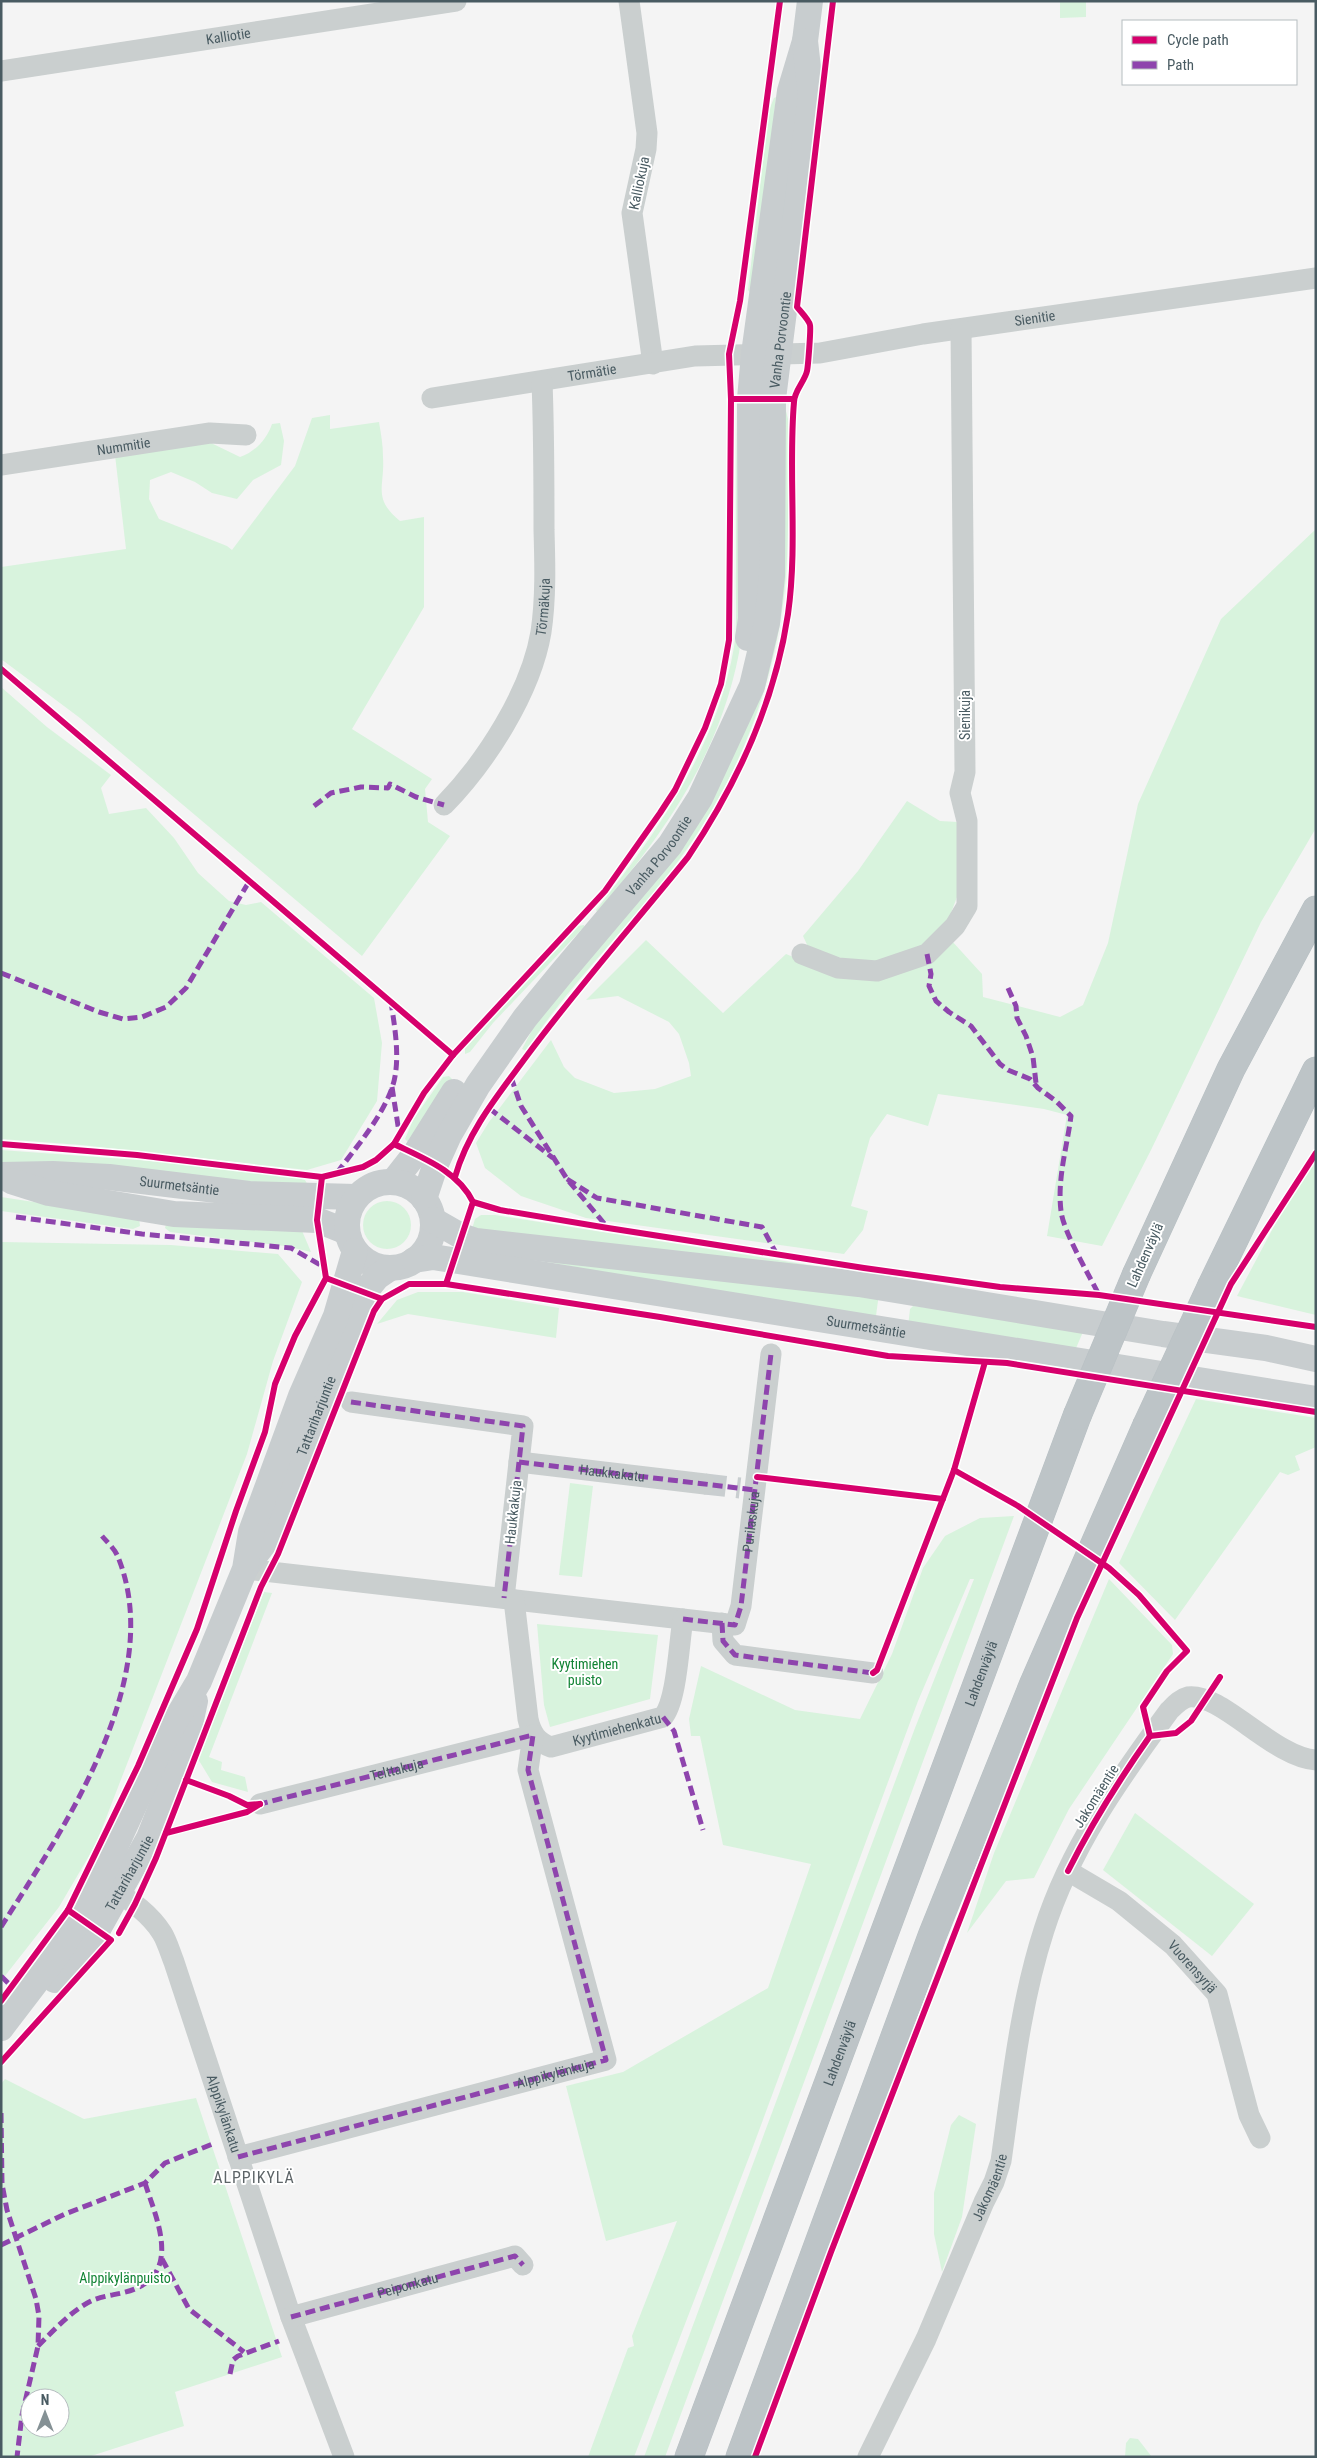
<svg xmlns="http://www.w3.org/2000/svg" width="1317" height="2458" font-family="'Roboto Condensed',sans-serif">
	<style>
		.green { fill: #d8f3dd; fill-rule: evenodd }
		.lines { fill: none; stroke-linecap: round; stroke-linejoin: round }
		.minor-tunnel { stroke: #c9ced0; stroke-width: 21; stroke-dasharray: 21 11; stroke-linecap: butt }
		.highway-casing { stroke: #b8c0c4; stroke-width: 29 }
		.minor { stroke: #cacfcf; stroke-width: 21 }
		.major { stroke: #c8cdcf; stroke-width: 26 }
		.highway { stroke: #bdc4c7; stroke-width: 28 }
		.highway-bridge-casing { stroke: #b8c0c4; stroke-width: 29; stroke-linecap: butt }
		.highway-bridge { stroke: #bdc4c7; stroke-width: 28 }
		.quiet { stroke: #8e44ad; stroke-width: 5; stroke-dasharray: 10 5; stroke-linecap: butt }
		.cycleway-casing { stroke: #fff; stroke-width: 9 }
		.cycleway { stroke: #d6006c; stroke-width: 6 }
		.labels { text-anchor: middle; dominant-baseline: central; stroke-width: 4; stroke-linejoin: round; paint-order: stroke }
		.street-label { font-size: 14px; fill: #495b62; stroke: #fff }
		.park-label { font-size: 14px; fill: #128435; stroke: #fff }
		.quarter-label { font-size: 16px; letter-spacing: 1px; fill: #5e6568; stroke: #fff }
	</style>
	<rect width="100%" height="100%" fill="#f4f4f4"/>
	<!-- green -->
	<g class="green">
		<polygon points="1060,1 1086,1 1086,17 1060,18"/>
		<polygon points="776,97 754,297 748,290 769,110 774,98"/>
		<path d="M744 407C743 460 743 513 742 566 742 595 744 625 739 653 719 756 664 834 597 912L596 910C658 832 717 747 734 647 738 622 735 594 736 568 736 516 736 464 737 412Z"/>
		<path d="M785 407 788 419C787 479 791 545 783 604 771 695 734 786 679 860 631 926 570 982 526 1051L522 1049 538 1019 743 732Z"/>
		<path d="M330 415V429L379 422C381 434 383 445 383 457 385 487 372 498 400 521L424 517V607L352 729 432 779 425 789 428 822 450 836 362 956 80 718 1 659V567L126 549 115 455 207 441 240 457C255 452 267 439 272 424L280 423 284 441 281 465 253 480 237 499 212 493 195 482 171 472 150 480 149 499 159 519 227 546 232 550 295 466 312 418Z"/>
		<polygon points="1316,529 1316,828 1261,922 1151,1150 1102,1246 1047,1236 1067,1115 1044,1109 938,1094 928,1126 887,1114 870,1138 851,1206 868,1211 863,1230 844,1254 586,1218 521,1196 485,1168 476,1143 489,1122 551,1040 564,1067 575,1078 614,1093 655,1089 691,1076 689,1063 679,1034 669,1022 618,996 586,1000 646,940 723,1013 786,954 838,975 951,940 982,974 983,997 1060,1017 1083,1005 1108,943 1138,804 1221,619"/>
		<polygon points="1,687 47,727 111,775 101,788 109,814 146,808 174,838 198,873 229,901 246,905 261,902 374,998 382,1043 377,1101 341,1160 307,1170 81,1145 1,1139"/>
		<polygon points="907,801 940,821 958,822 960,889 948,921 924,949 876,966 810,951 803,936 858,871"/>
		<polygon points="584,925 584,927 493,1023 470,1052 465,1054 465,1048 578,926"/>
		<polygon points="449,1076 452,1079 411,1145 405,1139 413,1120 443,1077"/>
		<polygon points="1316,1147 1316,1315 1237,1296"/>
		<polygon points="1,1150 179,1163 295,1177 305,1180 310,1189 1,1164"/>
		<polygon points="1,1197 139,1218 140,1226 133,1229 1,1211"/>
		<circle cx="387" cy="1225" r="24"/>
		<polygon points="481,1215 495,1215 847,1271 472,1229 475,1219"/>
		<polygon points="167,1221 300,1226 311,1252 285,1246 170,1232 165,1228"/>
		<polygon points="1,1242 171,1245 278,1254 302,1282 273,1361 247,1454 96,1844 59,1907 1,1981"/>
		<polygon points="466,1247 878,1299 878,1301 875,1323"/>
		<polygon points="418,1292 463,1292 559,1308 556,1338 408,1314 377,1324 397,1300"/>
		<polygon points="913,1306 1085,1327 1074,1353 908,1327 910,1309"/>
		<polygon points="1196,1399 1316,1418 1316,1447 1295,1456 1300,1470 1288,1475 1280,1472 1175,1620 1119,1563"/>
		<polygon points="570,1483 593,1486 582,1577 559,1575"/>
		<polygon points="1014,1516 665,2457 644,2457 915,1728 974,1579 970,1579 918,1701 751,2152 634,2457 588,2457 628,2348 634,2346 632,2336 677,2221 606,2241 566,2086 623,2072 768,1988 811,1864 723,1845 700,1736 691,1736 689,1719 701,1666 795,1710 860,1719 892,1654 923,1568 945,1536 980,1518"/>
		<polygon points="1109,1579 1172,1645 1173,1654 1069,1809 1034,1878 1006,1881 967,1933 994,1853"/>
		<polygon points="264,1592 272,1593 209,1757 222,1762 221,1770 245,1777 248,1792 212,1782 198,1759"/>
		<polygon points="537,1624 658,1635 650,1699 550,1727 544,1705"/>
		<polygon points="1135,1813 1254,1904 1212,1956 1103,1870"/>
		<path d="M5 2079 84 2119 196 2098 282 2357 175 2392 184 2426 88 2457H1V2084ZM30 2398H60V2428H30Z"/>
		<polygon points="959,2115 976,2124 962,2217 942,2272 934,2234 934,2193 951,2125"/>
		<polygon points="1130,2438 1138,2439 1152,2457 1125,2457 1126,2443"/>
	</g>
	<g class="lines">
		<!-- minor-tunnel -->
		<polyline class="minor-tunnel" points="705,1484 740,1488"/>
		<!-- highway casing -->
		<g class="highway-casing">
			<g id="highway">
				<polyline points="1137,1273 1231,1069 1316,910"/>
				<polyline points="1212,1285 1316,1071"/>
				<path id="s17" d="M689 2457 1077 1416"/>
				<polyline points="740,2457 932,1936 1034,1683 1146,1427"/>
			</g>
		</g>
		<!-- minor -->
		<g class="minor">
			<polyline points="629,1 647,133 646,149 632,213 653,364"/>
			<path id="s1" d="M1 71 456 1"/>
			<path id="s2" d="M432 398 695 356 820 353 923 334 1316 278"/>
			<path id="s3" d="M1 465 210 433 246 435"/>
			<path id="s4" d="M444 805C486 762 531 692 541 632 546 598 545 564 544 530 544 481 544 431 542 382"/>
			<polyline points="802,954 838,968 877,971 927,954 955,926 967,906 967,821 960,793 965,772 961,329"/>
			<polyline points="351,1402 523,1426 504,1598"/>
			<path id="s5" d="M519 1462 705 1484"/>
			<path id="s6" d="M245 1569 735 1625 741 1606 771 1354"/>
			<path id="s7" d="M514 1600 528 1719C531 1733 537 1742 551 1747L663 1717C677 1701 679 1642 683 1619"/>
			<polyline points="722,1623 723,1641 735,1655 873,1673"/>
			<path id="s8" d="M260 1804 533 1735"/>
			<path id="s9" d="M1068 1871 1119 1901 1173 1945 1217 1994 1249 2115 1260 2138"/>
			<path id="s10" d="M106 1884C126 1898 148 1911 162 1933 167 1941 170 1952 174 1962L291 2317 344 2457"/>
			<polyline points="238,2157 606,2060 528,1770 533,1735"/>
			<polyline points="291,2317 515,2256 523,2265"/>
			<path id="s11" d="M868 2457 926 2339 984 2202 994 2182 1001 2161C1012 2084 1020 2004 1044 1930 1070 1848 1119 1779 1169 1711 1175 1705 1180 1699 1188 1697 1221 1692 1274 1758 1316 1760"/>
		</g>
		<!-- major -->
		<g class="major">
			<polyline points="748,638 751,619 750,399 754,354 790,91 805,41 810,1"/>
			<path id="s12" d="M1 1175 53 1174 109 1177 249 1194 356 1197"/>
			<polyline points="11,1181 49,1193 174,1214 317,1220 347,1232"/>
			<polyline points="393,1182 415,1154 454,1092"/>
			<circle cx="390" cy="1225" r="43"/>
			<path id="s13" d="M424 1199 435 1166 449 1135 478 1085 525 1018 561 974 670 845 700 798 752 686 767 623 772 576 773 399 811 95 805 41"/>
			<polyline points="433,1220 461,1236 476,1241 859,1284 1163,1334 1266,1348 1316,1359"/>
			<path id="s14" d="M414 1260 433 1257 452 1260 1316 1399"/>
			<path id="s15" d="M246 1567 269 1537 364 1293 377 1277 390 1268"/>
			<path id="s16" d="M55 1980 69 1966 97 1931 149 1838 185 1747 195 1701"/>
			<polyline points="1,2028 56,1956 80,1918 100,1880 165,1738 199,1681 245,1569 251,1532 301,1396 336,1316 355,1251"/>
		</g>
		<!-- highway -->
		<use href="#highway" class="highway"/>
		<!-- highway-bridge casing -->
		<g class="highway-bridge-casing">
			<g id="highway-bridge">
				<polyline points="1077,1416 1137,1273"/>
				<polyline points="1146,1427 1212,1285"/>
			</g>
		</g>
		<!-- highway-bridge -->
		<use href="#highway-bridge" class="highway-bridge"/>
		<!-- quiet -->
		<g class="quiet">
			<polyline points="314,806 331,793 361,787 388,788 390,784 416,797 444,805"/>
			<path d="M927 954 931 974 929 986 936 1001 949 1012 971 1026 1000 1064 1008 1070 1030 1079 1038 1088 1056 1101 1071 1116C1067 1147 1057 1179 1061 1211 1063 1231 1089 1275 1099 1295"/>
			<polyline points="1,973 99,1012 123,1019 142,1017 166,1007 186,988 250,880"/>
			<polyline points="1008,988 1016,1006 1017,1018 1026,1036 1033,1057 1036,1083"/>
			<polyline points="511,1077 521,1106 567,1179 608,1228"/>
			<polyline points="392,1087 399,1132"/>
			<polyline points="489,1108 553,1158"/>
			<path d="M337 1173C356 1147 381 1119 392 1088 401 1062 395 1029 391 1002"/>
			<polyline points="567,1179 597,1198 762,1227 776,1253"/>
			<polyline points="16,1217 142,1234 291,1248 324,1267"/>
			<polyline points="351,1402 523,1426 504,1598"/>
			<polyline points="519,1462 755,1490"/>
			<polyline points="683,1619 735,1625 741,1606 771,1354"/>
			<polyline points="722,1623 723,1641 735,1655 873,1673"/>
			<polyline points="663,1717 674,1731 703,1830"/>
			<path d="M1 1927C63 1829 167 1678 118 1557 115 1549 107 1542 102 1536"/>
			<polyline points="1,1976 12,1987"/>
			<polyline points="1,2113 2,2184 7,2210 36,2299 39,2316 38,2346 22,2415 17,2457"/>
			<path id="s18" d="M238 2157 606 2060 528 1770 533 1735 260 1804"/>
			<polyline points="1,2245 65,2214 145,2183 165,2163 215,2143"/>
			<polyline points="162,2259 189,2309 244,2352"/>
			<path id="s19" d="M291 2317 515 2256 523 2265"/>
			<path d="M38 2346C54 2330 71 2311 91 2301 106 2294 124 2295 139 2287 180 2267 155 2215 145 2183"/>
			<polyline points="230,2374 233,2360 238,2356 279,2341"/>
		</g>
		<!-- cycleway casing -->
		<g class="cycleway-casing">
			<g id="cycleway">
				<polyline points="731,399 794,399"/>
				<polyline points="1,669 453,1055"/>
				<polyline points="1,1144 137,1155 322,1177 363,1167 376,1160 394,1144 424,1093 453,1055 605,891 660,813 675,790 705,728 721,684 729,640 731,399 729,354 740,301 780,1"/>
				<path d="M394 1144C423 1158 458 1171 473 1202L446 1284"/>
				<path d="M455 1177C468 1131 498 1095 526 1057 577 988 634 924 688 857 737 784 775 701 788 614 798 544 788 472 794 402 794 391 805 381 807 371 808 367 811 329 810 325 809 320 801 312 797 307L833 1"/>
				<polyline points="473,1202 500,1210 608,1228 864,1268 1000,1287 1099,1295 1316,1327"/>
				<polyline points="326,1278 382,1299 409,1284 446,1284 660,1317 888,1356 1007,1363 1316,1412"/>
				<polyline points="954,1470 1018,1506 1109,1568 1139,1595 1187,1651 1167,1671 1143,1707 1150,1736"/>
				<polyline points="757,1477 943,1499"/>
				<polyline points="873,1673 877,1670 954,1470 985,1362"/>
				<polyline points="1150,1736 1176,1733 1191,1721 1220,1677"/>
				<polyline points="186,1780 229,1796 247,1805 260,1804"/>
				<polyline points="166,1833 247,1812 260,1804"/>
				<path d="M1068 1871C1092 1823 1119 1780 1150 1736"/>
				<polyline points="119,1933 135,1904 156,1858 261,1587 278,1554 374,1311 382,1299"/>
				<polyline points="1,2001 68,1910 138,1766 197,1629 236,1511 265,1432 275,1384 295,1336 326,1278 317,1220 322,1177"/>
				<polyline points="1,2062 111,1940 68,1910"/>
				<polyline points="755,2457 831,2252 1077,1618 1231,1284 1316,1153"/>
			</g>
		</g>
		<!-- cycleway -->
		<use href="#cycleway" class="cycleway"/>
	</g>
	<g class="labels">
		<!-- street labels -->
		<g class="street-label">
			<text stroke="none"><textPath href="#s1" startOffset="230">Kalliotie</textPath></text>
			<text transform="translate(639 183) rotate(-78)">Kalliokuja</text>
			<text stroke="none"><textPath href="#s2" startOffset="609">Sienitie</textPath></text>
			<text stroke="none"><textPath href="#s13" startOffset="962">Vanha Porvoontie</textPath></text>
			<text stroke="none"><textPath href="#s2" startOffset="162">Törmätie</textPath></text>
			<text stroke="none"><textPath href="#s3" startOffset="124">Nummitie</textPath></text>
			<text stroke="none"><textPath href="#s4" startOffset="226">Törmäkuja</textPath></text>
			<text transform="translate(965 715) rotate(-90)">Sienikuja</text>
			<text stroke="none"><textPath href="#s13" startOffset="419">Vanha Porvoontie</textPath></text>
			<text stroke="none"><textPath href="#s12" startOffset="179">Suurmetsäntie</textPath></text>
			<text transform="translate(1145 1255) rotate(-66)">Lahdenväylä</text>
			<text stroke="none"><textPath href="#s14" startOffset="458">Suurmetsäntie</textPath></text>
			<text stroke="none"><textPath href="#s15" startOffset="168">Tattariharjuntie</textPath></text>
			<text stroke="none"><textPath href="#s5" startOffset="94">Haukkakatu</textPath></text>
			<text transform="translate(513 1512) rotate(-84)">Haukkakuja</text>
			<text stroke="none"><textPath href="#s6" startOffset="598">Purilaskuja</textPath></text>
			<text stroke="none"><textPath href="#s17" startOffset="836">Lahdenväylä</textPath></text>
			<text stroke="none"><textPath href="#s7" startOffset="226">Kyytimiehenkatu</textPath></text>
			<text stroke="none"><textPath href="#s8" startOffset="141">Telttakuja</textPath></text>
			<text transform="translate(1096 1796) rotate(-58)">Jakomäentie</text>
			<text stroke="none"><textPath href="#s16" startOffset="131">Tattariharjuntie</textPath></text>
			<text stroke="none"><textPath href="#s9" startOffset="158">Vuorensyrjä</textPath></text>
			<text stroke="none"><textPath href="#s17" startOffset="431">Lahdenväylä</textPath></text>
			<text stroke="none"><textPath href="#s18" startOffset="328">Alppikylänkuja</textPath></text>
			<text stroke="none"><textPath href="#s10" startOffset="266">Alppikylänkatu</textPath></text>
			<text stroke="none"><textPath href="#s11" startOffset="296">Jakomäentie</textPath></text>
			<text stroke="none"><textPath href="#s19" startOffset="121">Peiponkatu</textPath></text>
		</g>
		<!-- park labels -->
		<g class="park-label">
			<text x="585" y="1664">Kyytimiehen<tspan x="585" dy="16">puisto</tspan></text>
			<text x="125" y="2278">Alppikylänpuisto</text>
		</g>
		<!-- quarter labels -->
		<g class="quarter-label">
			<text x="254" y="2177">ALPPIKYLÄ</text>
		</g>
	</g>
	<!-- border -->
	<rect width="1317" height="2458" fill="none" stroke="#495b62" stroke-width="5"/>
	<!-- legend -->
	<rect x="1122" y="20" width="175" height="65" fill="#ffffff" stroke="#b6bdc0"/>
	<rect x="1132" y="36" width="25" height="8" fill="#d6006c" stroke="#b6bdc0"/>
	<text x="1167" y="45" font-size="15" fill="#495b62">Cycle path</text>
	<rect x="1132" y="61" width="25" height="8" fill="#8e44ad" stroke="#b6bdc0"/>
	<text x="1167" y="70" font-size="15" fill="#495b62">Path</text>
	<!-- north arrow -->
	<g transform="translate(45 2413)"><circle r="24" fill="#ffffff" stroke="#b6bdc0"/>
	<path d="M0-4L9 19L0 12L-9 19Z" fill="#859195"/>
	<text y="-8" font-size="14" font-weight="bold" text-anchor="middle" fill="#495b62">N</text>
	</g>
</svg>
